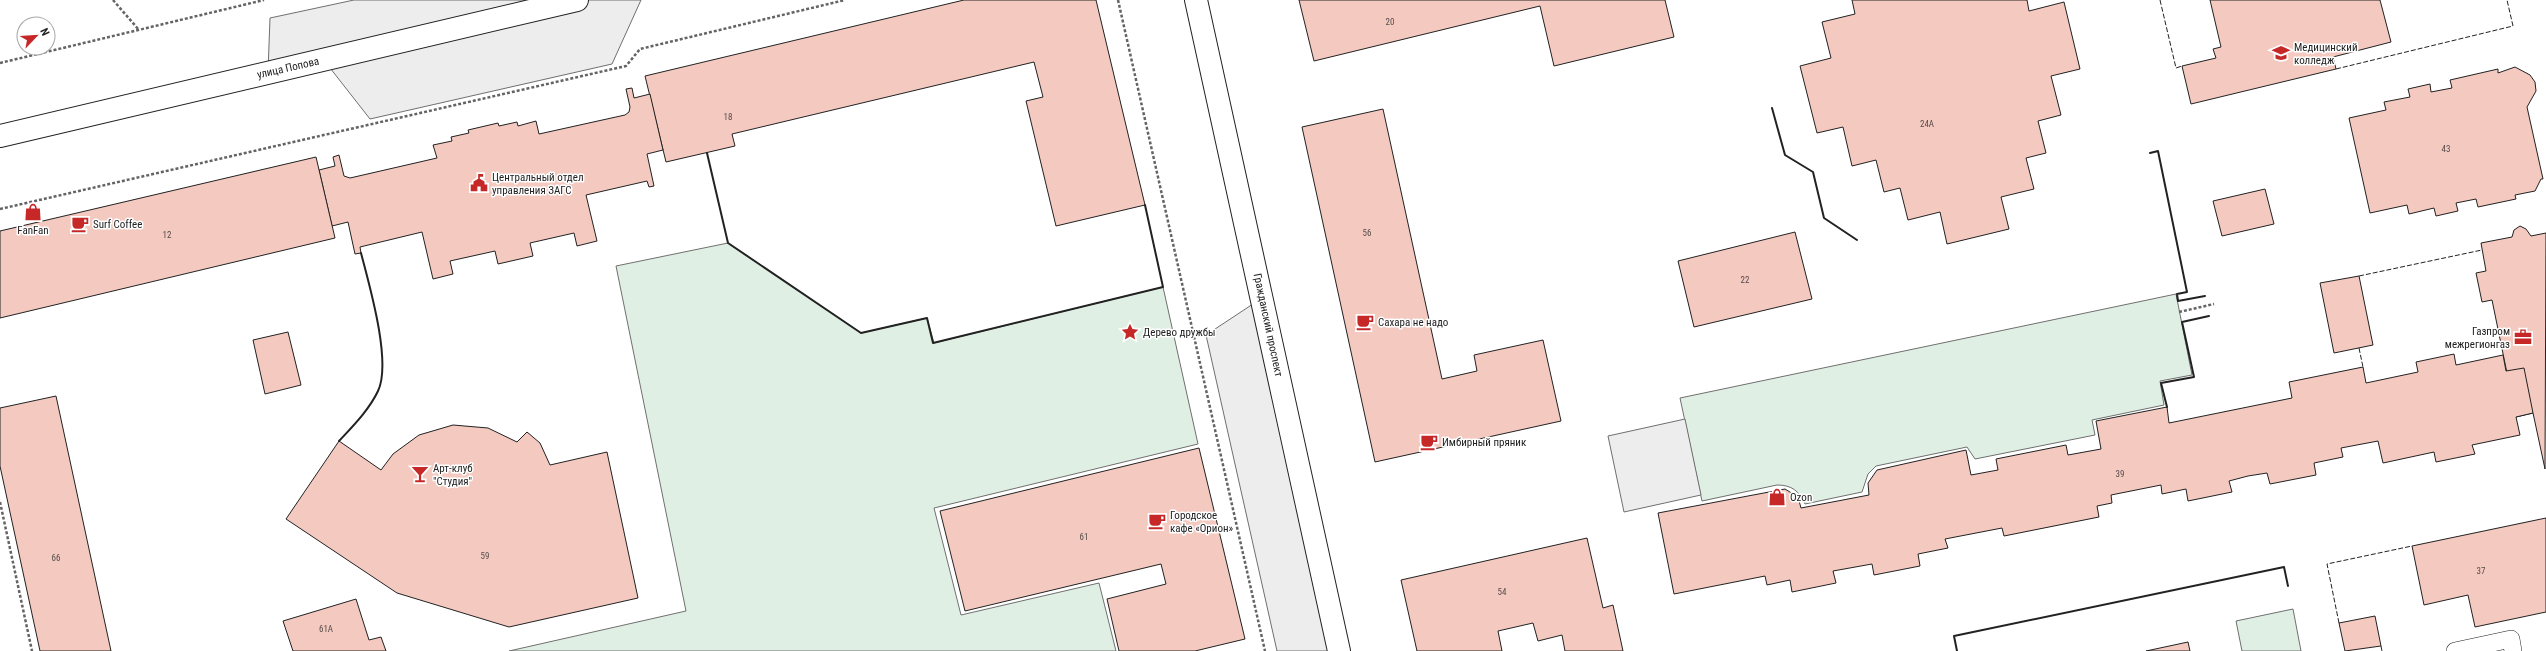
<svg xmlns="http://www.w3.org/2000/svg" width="2546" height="651" font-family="'Roboto Condensed',sans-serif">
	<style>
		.green { fill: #e0efe3; stroke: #6f6f6f }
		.parking { fill: #ededed; stroke: #6f6f6f }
		.building { fill: #f3c9c0; stroke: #222 }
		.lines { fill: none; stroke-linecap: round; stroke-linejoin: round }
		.lane-casing { stroke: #222; stroke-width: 18 }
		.secondary-casing { stroke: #222; stroke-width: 24 }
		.path { stroke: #646464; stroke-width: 2.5; stroke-dasharray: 3 2; stroke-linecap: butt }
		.lane { stroke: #fff; stroke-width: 17 }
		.secondary { stroke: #fff; stroke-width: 22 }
		.fence { stroke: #222; stroke-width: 1; stroke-dasharray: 5 2; stroke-linecap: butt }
		.wall { stroke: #222; stroke-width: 2 }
		.labels { text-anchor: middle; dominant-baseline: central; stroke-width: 3; stroke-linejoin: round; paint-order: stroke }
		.number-label { font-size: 9px; fill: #564c4a }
		.poi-label { font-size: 11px; fill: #222; stroke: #fff; text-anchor: start }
		.street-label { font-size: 11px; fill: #222; stroke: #fff }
	</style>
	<rect width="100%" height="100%" fill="#fff"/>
	<!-- green -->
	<g class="green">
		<polygon points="728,243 861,333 927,318 934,343 1163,287 1198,444 934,508 961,615 1099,583 1116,651 509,651 686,611 616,266"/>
		<path d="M2176 294 2192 375 2160 381 2164 405 2092 420 2095 435 1975 459 1967 447 1876 466 1868 474 1862 492 1805 504C1799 491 1792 485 1777 485L1702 501 1680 398Z"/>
		<polygon points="2293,609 2301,651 2242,651 2236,621"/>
	</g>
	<!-- parking -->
	<g class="parking">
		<polygon points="354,0 641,0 612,64 370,119 323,59 268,72 270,18"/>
		<polygon points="1262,298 1339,651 1277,651 1206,335"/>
		<polygon points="1685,419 1701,495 1624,512 1608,436"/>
	</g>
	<!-- building -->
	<g class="building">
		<polygon points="964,0 1096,0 1145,205 1056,226 1026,101 1043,97 1034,62 732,134 735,146 666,162 645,76"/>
		<polygon points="1299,0 1665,0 1674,37 1554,66 1540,6 1314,61"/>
		<polygon points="1852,0 2027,0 2029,11 2064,2 2080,69 2051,76 2061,115 2038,121 2046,153 2026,158 2034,189 2001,197 2009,229 1947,244 1940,212 1908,220 1900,188 1884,192 1876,160 1852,166 1843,127 1817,133 1800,66 1831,58 1822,22 1855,14"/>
		<polygon points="2210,0 2380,0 2391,42 2333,57 2336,69 2191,104 2182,66 2216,58 2213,49 2221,47"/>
		<polygon points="2515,67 2530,75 2535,82 2536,91 2527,107 2543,179 2541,179 2535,191 2515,195 2516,199 2478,207 2476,199 2456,203 2458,211 2436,216 2434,208 2409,214 2407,205 2370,213 2349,118 2386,110 2384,102 2410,97 2408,89 2430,84 2431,92 2452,88 2450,80 2498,69 2498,73"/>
		<polygon points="632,88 634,98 650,94 663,150 647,154 654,186 649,187 647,181 586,195 597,241 577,246 574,233 530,243 533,256 498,264 495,251 450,261 453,274 433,279 422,232 360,247 361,253 355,254 348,222 332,226 319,170 335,166 333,157 339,155 344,176 350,178 437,158 433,145 452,141 451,137 469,133 468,130 498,123 499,126 517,122 518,126 536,121 539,134 625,115 629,112 630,107 626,89"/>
		<polygon points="1383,109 1442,379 1477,371 1474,355 1543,340 1561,421 1375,462 1302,127"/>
		<polygon points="316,157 335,238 0,318 0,231"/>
		<polygon points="2265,189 2274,224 2222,236 2213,201"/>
		<polygon points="2520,226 2526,229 2531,236 2546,233 2545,469 2533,413 2516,417 2492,300 2482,302 2476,273 2486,271 2481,243 2512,237 2514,230"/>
		<polygon points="1795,232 1812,299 1694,327 1678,261"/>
		<polygon points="2359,276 2373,345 2334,353 2320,283"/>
		<polygon points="288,332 301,385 265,394 253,340"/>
		<polygon points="2454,354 2456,365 2503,355 2506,371 2524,368 2533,413 2516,417 2520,435 2472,445 2475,454 2436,462 2434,452 2383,463 2378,441 2341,448 2343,457 2314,463 2316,475 2270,484 2267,473 2248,476 2229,481 2232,492 2188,501 2186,489 2162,494 2161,485 2111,495 2112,503 2097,506 2099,517 2004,536 2002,528 1945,539 1948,548 1918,554 1920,566 1874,575 1872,564 1833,571 1836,583 1792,592 1790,580 1767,585 1765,576 1674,594 1658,513 1785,489 1798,497 1801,508 1869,495 1868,483 1877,470 1966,450 1971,475 1998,470 1996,459 2066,445 2068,455 2101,449 2096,421 2167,407 2169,423 2292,398 2289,382 2363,367 2366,383 2418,372 2416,362"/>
		<polygon points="56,396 111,651 40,651 0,466 0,408"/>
		<polygon points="453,425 488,428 517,442 527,432 540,443 550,465 607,452 638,598 509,627 397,593 286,519 339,441 381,470 393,454 419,435"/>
		<polygon points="1199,448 1245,639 1195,651 1119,651 1107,599 1166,584 1161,564 965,611 940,511"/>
		<polygon points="2546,518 2546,612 2475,627 2468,595 2424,605 2412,546"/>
		<polygon points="1587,538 1603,608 1613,605 1623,651 1565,651 1562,635 1538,641 1533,623 1498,631 1502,651 1417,651 1401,580"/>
		<polygon points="356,599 369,640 381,637 386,651 293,651 283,621"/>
		<polygon points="2375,616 2381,646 2345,651 2339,623"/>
		<polygon points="2188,642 2190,651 2146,651"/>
	</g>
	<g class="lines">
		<!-- lane casing -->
		<g class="lane-casing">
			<polyline id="lane" points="2455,651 2511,639 2513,651"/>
		</g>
		<!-- secondary casing -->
		<g class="secondary-casing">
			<g id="secondary">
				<polyline points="1196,0 1339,651"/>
				<polyline points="0,136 577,0"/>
			</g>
		</g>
		<!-- path -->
		<g class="path">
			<polyline points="113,0 139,30"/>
			<polyline points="1118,0 1265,651"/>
			<polyline points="0,63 264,0"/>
			<polyline points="0,209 626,66 640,49 845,0"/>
			<polyline points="2179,312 2214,304"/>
			<polyline points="0,502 32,651"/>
		</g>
		<!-- lane -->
		<use href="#lane" class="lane"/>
		<!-- secondary -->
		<use href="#secondary" class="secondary"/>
		<!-- fence -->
		<g class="fence">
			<polyline points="2160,0 2176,68 2182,66"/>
			<polyline points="2336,69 2513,26 2507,0"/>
			<polyline points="2359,276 2482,250"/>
			<polyline points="2359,348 2363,367"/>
			<polyline points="2339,623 2327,564 2412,546"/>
			<polyline points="2381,646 2382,651"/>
		</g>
		<!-- wall -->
		<g class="wall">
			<polyline points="1772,108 1785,155 1813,172 1824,218 1857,240"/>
			<polyline points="707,153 728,243 861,333 927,318 933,343 1163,287 1145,205"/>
			<polyline points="2150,153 2158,151 2187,292 2177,294 2178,301 2205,296"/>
			<polyline points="2167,407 2161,383 2194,377 2182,322 2209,316"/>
			<path d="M339 441C353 426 369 410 378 391 392 362 369 284 361 253"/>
			<polyline points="1957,651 1954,636 2284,567 2288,586"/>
		</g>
	</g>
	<!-- icons -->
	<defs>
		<g id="university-bare" transform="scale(1.38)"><path d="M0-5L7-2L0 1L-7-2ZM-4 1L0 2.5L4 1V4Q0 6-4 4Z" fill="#c62828" stroke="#fff" stroke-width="2.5" paint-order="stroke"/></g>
		<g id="civic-bare" transform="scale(1.38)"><path d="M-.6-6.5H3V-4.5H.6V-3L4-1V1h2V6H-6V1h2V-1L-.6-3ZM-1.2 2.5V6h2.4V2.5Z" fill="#c62828" stroke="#fff" stroke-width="2.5" paint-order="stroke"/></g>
		<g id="shop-bare" transform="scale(1.38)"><path d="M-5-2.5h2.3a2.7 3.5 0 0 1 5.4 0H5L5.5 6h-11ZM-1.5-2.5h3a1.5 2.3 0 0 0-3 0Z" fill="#c62828" stroke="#fff" stroke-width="2.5" paint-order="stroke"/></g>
		<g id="cafe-bare" transform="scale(1.38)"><path d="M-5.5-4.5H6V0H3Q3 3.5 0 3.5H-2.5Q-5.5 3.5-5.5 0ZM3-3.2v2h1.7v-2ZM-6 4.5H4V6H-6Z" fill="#c62828" stroke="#fff" stroke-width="2.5" paint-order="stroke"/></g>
		<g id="sight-bare" transform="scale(1.38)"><path d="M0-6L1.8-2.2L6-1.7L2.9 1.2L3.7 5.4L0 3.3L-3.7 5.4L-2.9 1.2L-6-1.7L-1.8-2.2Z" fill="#c62828" stroke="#fff" stroke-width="2.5" paint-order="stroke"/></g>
		<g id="office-bare" transform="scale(1.38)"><path d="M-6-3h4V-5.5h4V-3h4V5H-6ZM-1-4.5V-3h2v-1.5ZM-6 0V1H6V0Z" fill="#c62828" stroke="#fff" stroke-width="2.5" paint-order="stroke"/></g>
		<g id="bar-bare" transform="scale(1.38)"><path d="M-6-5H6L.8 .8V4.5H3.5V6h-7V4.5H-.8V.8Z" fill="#c62828" stroke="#fff" stroke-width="2.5" paint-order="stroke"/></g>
	</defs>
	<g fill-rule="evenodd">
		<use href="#university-bare" x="2281" y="53"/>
		<use href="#civic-bare" x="479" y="183"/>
		<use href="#shop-bare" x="33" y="212"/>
		<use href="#cafe-bare" x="80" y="224"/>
		<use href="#cafe-bare" x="1365" y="322"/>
		<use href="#sight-bare" x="1130" y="332"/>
		<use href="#office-bare" x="2523" y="337"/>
		<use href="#cafe-bare" x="1429" y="442"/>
		<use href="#bar-bare" x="420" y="474"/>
		<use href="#shop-bare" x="1777" y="497"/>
		<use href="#cafe-bare" x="1157" y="521"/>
	</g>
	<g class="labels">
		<!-- number labels -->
		<g class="number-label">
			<text x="1390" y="22">20</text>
			<text x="728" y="117">18</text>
			<text x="1927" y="124">24А</text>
			<text x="2446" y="149">43</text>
			<text x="1367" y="233">56</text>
			<text x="167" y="235">12</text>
			<text x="1745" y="280">22</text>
			<text x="2120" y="474">39</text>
			<text x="1084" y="537">61</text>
			<text x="485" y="556">59</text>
			<text x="56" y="558">66</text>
			<text x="2481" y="571">37</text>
			<text x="1502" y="592">54</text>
			<text x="326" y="629">61А</text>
		</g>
		<!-- poi labels -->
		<g class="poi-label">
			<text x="2294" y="47">Медицинский<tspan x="2294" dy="13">колледж</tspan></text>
			<text x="492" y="177">Центральный отдел<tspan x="492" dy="13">управления ЗАГС</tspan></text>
			<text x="93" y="224">Surf Coffee</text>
			<text x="33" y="230" text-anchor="middle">FanFan</text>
			<text x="1378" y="322">Сахара не надо</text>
			<text x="2510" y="331" text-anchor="end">Газпром<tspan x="2510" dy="13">межрегионгаз</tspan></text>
			<text x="1143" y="332">Дерево дружбы</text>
			<text x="1442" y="442">Имбирный пряник</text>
			<text x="433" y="468">Арт-клуб<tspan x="433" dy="13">"Студия"</tspan></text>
			<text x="1790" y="497">Ozon</text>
			<text x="1170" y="515">Городское<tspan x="1170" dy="13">кафе «Орион»</tspan></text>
		</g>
		<!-- street labels -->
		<g class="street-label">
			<text transform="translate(288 68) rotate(-13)">улица Попова</text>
			<text transform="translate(1268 325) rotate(78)">Гражданский проспект</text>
		</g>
	</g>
	<!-- north arrow -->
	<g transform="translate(36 36) rotate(65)"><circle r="19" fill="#ffffff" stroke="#a7a7a7"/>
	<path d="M0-3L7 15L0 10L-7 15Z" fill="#c62828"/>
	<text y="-6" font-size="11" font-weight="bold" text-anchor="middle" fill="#222222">N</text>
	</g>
</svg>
